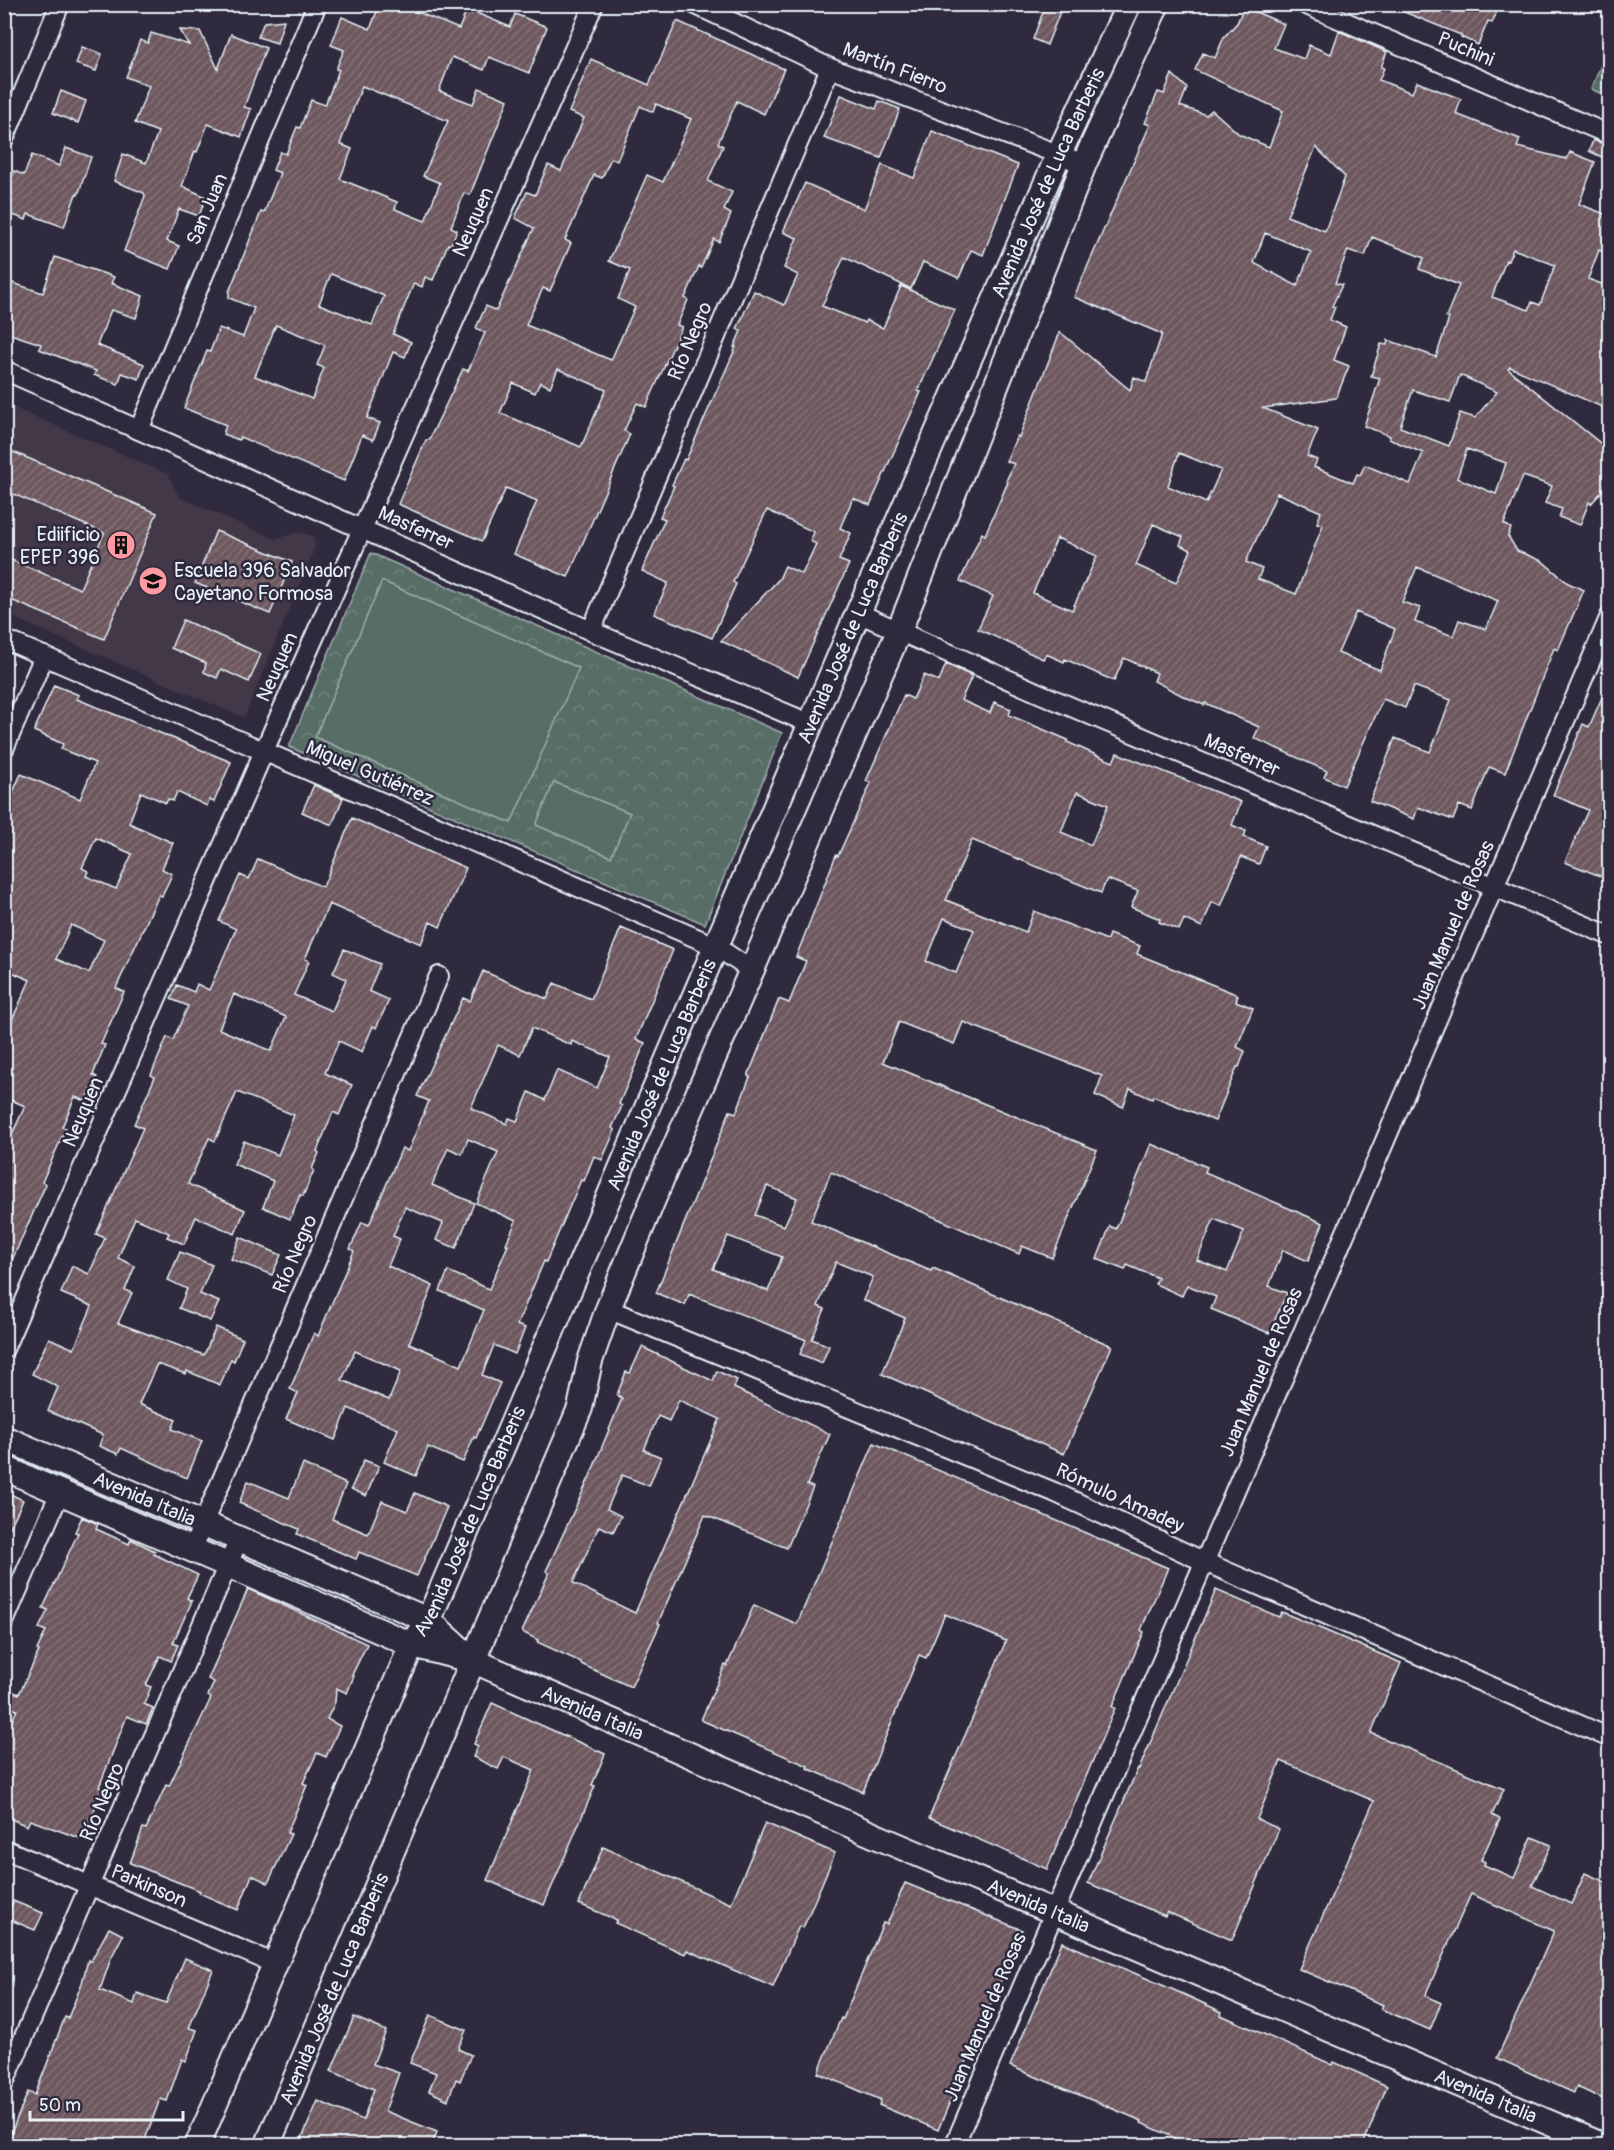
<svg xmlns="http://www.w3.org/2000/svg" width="1614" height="2150" font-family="Pangolin,sans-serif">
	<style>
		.built { fill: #423847 }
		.park { fill: url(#park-crowns); stroke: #a0afaf; stroke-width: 1.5 }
		.garden { fill: #596d66; stroke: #a0afaf; stroke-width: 1.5 }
		.building { fill: url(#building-hatch); stroke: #e8f1f8; stroke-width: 1.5; fill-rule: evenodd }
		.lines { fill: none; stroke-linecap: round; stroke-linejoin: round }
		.minor-casing { stroke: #e8f1f8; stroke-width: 22 }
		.secondary-casing { stroke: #e8f1f8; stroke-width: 28 }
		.minor { stroke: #2f2a3d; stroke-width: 18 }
		.secondary { stroke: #2f2a3d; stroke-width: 24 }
		.labels { text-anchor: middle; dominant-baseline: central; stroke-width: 5; stroke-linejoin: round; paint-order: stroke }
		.street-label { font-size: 20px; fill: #e8f1f8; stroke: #2f2a3d }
		.poi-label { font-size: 20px; fill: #e8f1f8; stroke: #2f2a3d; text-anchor: end }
	</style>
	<defs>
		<pattern id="park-crowns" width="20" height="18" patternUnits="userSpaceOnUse" patternTransform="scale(1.5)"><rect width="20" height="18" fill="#596d66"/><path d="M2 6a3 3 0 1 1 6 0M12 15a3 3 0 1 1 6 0" fill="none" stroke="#71827d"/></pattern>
		<pattern id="building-hatch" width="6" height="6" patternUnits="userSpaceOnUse" patternTransform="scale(1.5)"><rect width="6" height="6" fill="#6e585e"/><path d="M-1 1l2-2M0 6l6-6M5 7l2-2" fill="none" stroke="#837076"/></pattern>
	</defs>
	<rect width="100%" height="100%" fill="#2f2a3d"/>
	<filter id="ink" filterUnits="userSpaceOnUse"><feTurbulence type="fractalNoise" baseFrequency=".0167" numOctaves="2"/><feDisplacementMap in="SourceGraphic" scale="12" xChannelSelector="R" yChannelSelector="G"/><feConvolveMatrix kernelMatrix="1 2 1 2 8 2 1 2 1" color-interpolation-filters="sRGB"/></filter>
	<g filter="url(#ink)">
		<!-- built -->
		<polygon class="built" points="5,404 168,474 179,497 275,539 299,532 313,536 315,547 244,718 5,614"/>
		<!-- park -->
		<polygon class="park" points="371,553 782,733 705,924 289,747"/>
		<!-- garden -->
		<g class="garden">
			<polygon points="1609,46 1609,97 1591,89"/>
			<polygon points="382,581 579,668 511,823 315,737"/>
			<polygon points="554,782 630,813 611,857 536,825"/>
		</g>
		<!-- building -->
		<g class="building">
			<path d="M380 4H414L410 9 459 29 467 9 510 27 515 14 547 27 529 73 489 57 484 70 452 57 439 91 473 104 479 88 508 100 470 195 464 193 451 227 457 230 451 245 448 244 433 280 425 277 422 287 414 283 393 334 411 342 405 357 393 352 367 418 380 423 373 440 362 435 344 481 240 437 239 440 223 434 226 425 184 408 207 351 210 352 219 328 243 337 254 308 229 298V292L261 212 264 213 280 173 273 170 280 152 286 154 297 127 300 128 311 100 325 105 339 70 336 69 344 50 331 45 342 17 370 29ZM362 86 448 121 423 176 440 183 425 221 395 209 397 202 340 179 352 149 340 144ZM331 274 384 296 372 325 319 304ZM276 325 325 345 317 365 324 368 312 399 255 376Z"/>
			<polygon points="1046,4 1063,4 1047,45 1033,39"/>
			<polygon points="1500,4 1492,23 1488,21 1478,45 1461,37 1461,35 1387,5"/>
			<path d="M1244 7 1284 24 1274 48 1304 59 1309 45 1331 54 1339 31 1387 52 1381 67 1384 68 1379 80 1412 93 1417 82 1461 99 1456 114 1520 139 1517 147 1567 159 1570 152 1595 162 1579 204 1610 216V238L1604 252 1599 250 1588 279 1610 287V390L1602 407 1510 367 1508 369 1604 446 1610 448V482L1591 504 1589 502 1580 525 1559 517 1562 509 1545 503 1552 486 1523 476 1504 524 1511 528 1508 536 1517 551 1542 561 1568 583 1584 590 1558 650 1554 648 1505 773 1489 767 1472 810 1459 805 1453 820 1418 807 1414 819 1370 801 1395 738 1430 752 1451 700 1414 686 1405 708 1383 699 1344 786 1324 777 1327 771 1254 738 1259 727 1205 703 1204 705 1183 696 1154 681 1157 673 1124 658 1114 681 1065 659 1064 662 1046 654 1043 659 978 629 993 596 960 581 982 533 985 535 1008 482 1006 481 1014 464 1006 461 1017 436 1019 437 1060 332 1130 390 1134 377 1146 382 1162 334 1074 297 1150 125 1145 123 1158 92 1164 94 1172 74 1187 88 1180 106 1206 115 1212 110 1239 134 1269 147 1283 111 1195 70 1203 53 1215 58 1224 37 1237 23ZM1316 147 1345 177 1325 231 1287 216ZM1265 233 1311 252 1297 286 1254 263ZM1372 237 1424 258 1419 269 1459 285 1446 317 1449 318 1436 357 1388 340 1387 345 1381 344 1371 376 1380 378 1364 426 1390 436 1389 439 1423 453 1410 484 1365 465 1360 475 1357 474 1353 483 1314 467 1317 460 1307 456 1318 430 1263 408 1336 398 1349 366 1334 360 1346 327 1330 320 1335 307 1332 306 1342 285 1335 283 1348 250 1365 256ZM1513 249 1555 265 1540 305 1532 302 1529 310 1492 297 1506 260 1508 261ZM1460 375 1497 392 1475 418 1460 413 1449 446 1400 427 1413 390 1450 402ZM1467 449 1506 463 1496 494 1457 478ZM1179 453 1221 470 1206 503 1168 486ZM1277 493 1321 512 1317 523 1323 525 1296 594 1258 579 1262 569 1246 562ZM1153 524 1183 537 1180 545 1191 550 1176 583 1136 565ZM1057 538 1097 556 1072 610 1033 593ZM1417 567 1498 601 1486 629 1459 620 1453 636 1415 622 1420 608 1402 602ZM1356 612 1395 629 1380 670 1338 653Z"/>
			<polygon points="284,20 277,43 258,37 264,22"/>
			<path d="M677 21 784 69 764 114 737 101 718 143 723 146 708 181 732 192 724 210 731 214 719 242 714 239 701 268 699 266 685 298 688 300 677 325 682 327 646 407 637 403 624 431 630 434 568 577 514 554 537 501 506 488 482 541 398 504 426 440H429L463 369 468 371 485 333 476 328 486 306 496 311 534 228 515 218 527 192 535 195 548 165 561 171 584 118 569 112 591 59 649 85ZM656 104 691 119 663 182 647 175 609 261 630 270 618 299 635 307 611 360 526 325 543 288 550 291 571 243 565 240 594 175 602 178 611 158 617 161 640 106 653 112ZM558 369 606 390 581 447 500 413 513 383 535 393 540 382 550 387Z"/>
			<polygon points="180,30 200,31 218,69 231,34 266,48 244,107 251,109 241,137 208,124 197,152 195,151 182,186 206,197 199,216 179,209 167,241 179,246 170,269 124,251 145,196 144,193 114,181 123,154 146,163 158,132 135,123 149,86 126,77 140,40 148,43 151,33 189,45"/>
			<polygon points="82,47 102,54 96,71 76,64"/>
			<polygon points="61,91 86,101 78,123 53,113"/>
			<polygon points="841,95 876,109 879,101 900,109 881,158 824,138"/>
			<polygon points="932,131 1018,165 983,255 971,250 959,278 923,262 911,289 844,257 822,306 865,323 866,320 883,328 901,286 955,310 918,391 921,392 870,505 853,498 840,528 851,533 839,560 849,564 798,677 721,641 779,579 785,566 802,574 816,544 810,541 814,532 767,510 733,582 736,584 712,638 654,614 668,583 642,571 665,519 660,517 674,486 672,485 684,459 686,460 736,347 734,347 741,331 737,329 754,291 784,305 798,275 784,268 797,238 783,232 805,183 864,209 882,165 914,178"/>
			<polygon points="1593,140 1609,146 1604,158 1589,151"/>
			<polygon points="66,148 91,157 78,195 76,194 64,227 28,214 26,220 8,213 10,207 4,204 4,195 14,171 24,175 32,155 59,166"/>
			<polygon points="55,257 114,277 111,283 143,296 136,318 111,310 97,345 144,364 139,379 122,373 118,384 94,375 96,371 39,349 41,344 4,332 4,280 43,293"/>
			<polygon points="4,448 157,513 104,639 4,597 4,557 80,589 104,533 4,490"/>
			<polygon points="216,531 292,562 270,614 195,583"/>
			<polygon points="183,620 261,654 249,682 221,669 217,678 204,672 206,663 171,648"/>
			<path d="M946 664 972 676 961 700 990 713 994 702 1011 709 1009 715 1068 740 1067 742 1094 754 1113 762 1117 753 1241 802 1232 825 1246 831 1244 837 1266 846 1259 864 1241 857 1221 906 1212 902 1202 927 1184 919 1179 930 1159 922 1160 919 1131 907 1138 891 1107 879 1101 893 972 840 946 900 1026 932 1034 911 1107 940 1109 934 1140 946 1137 954 1238 995 1236 1001 1253 1008 1237 1047 1245 1051 1239 1067H1237L1215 1121 1153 1096 1152 1099 1130 1089 1123 1107 1095 1095 1102 1076 963 1022 954 1044 899 1022 883 1062 1097 1150 1052 1258 1022 1246 1019 1254 831 1172 811 1221 931 1271 933 1268 1112 1346 1064 1454 882 1374 905 1318 863 1300 873 1277 836 1262 818 1306 825 1309 812 1339 829 1346 822 1363 800 1354 806 1340 782 1330 689 1294 685 1305 656 1293 730 1111 736 1113 750 1077 748 1076 779 999 789 1003 806 961 796 957 836 855 838 856 871 783 866 781 904 695 913 699 924 675 939 681ZM1077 792 1108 805 1091 845 1061 832ZM944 918 974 930 956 973 926 961ZM767 1186 797 1198 784 1226 755 1215ZM728 1236 782 1257 768 1291 713 1269Z"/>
			<polygon points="1610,679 1610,880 1565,862 1588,810 1553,795 1583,724 1589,727"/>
			<path d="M54 685 79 695 77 699 231 762 214 802 209 800 207 806 177 792 173 801 168 799 166 803 141 792 129 823 173 843 162 869 172 874 162 896 159 895 116 988 124 992 101 1044 105 1045 93 1075 97 1077 86 1101 75 1097 62 1127 66 1128 42 1182 46 1184 4 1278V1152L25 1106 4 1097V1038L30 980 7 970 11 960 4 961V812L21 774 80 799 95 763 61 749 63 744 34 731ZM96 838 132 854 116 889 86 876 88 871 82 868ZM71 925 104 940 89 973 56 959Z"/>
			<polygon points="314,785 343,798 332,825 302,812"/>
			<path d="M352 818 466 868 440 927 430 922 421 944 329 904 305 959 309 961 294 995 332 1011 346 979 333 973 344 949 380 964 369 991 389 1000 376 1028 373 1026 362 1052 339 1041 325 1073 352 1085 339 1115 333 1112 317 1151 319 1153 312 1169 314 1170 303 1196 300 1195 290 1219 263 1207 273 1181 234 1164 244 1141 278 1155 294 1115 237 1092 215 1141 209 1138 188 1184 245 1210 235 1234 196 1217 184 1244 167 1237 169 1233 135 1218 118 1258 135 1266 125 1290 132 1293 118 1323 204 1355 216 1327 243 1339 234 1361 231 1359 220 1385 187 1371 186 1374 157 1364 139 1404 176 1420 172 1429 202 1441 187 1478 121 1448 118 1454 99 1446 103 1435 48 1411 58 1387 32 1374 49 1338 74 1349 92 1306 61 1293 72 1266 89 1274 105 1238 96 1234 143 1128 134 1124 155 1077 151 1075 167 1037 173 1040 188 1006 171 999 177 985 194 992 197 984 209 990 236 929 219 921 240 875 249 879 258 859 323 887ZM234 994 286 1017 271 1051 219 1029Z"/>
			<path d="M621 928 673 950 636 1039 645 1043 619 1104 622 1106 612 1128 615 1130 602 1160 594 1156 584 1181 581 1180 546 1262 544 1261 517 1325 525 1328 515 1354 494 1345 482 1375 500 1383 476 1438 474 1437 463 1462 428 1447 416 1476 384 1462 398 1429 348 1408 335 1440 286 1419 298 1393 290 1389 314 1333 318 1336 354 1251 350 1249 362 1222 369 1225 402 1148 408 1151 429 1101 417 1096 463 998 470 1001 483 971 547 999 554 983 591 999ZM532 1028 571 1045 572 1041 610 1057 597 1088 557 1070 545 1100 529 1092 517 1121 509 1118 507 1124 471 1108 498 1045 520 1055ZM468 1139 498 1152 476 1203 516 1221 506 1244 508 1245 489 1289 448 1271 440 1291 484 1310 461 1366 409 1343 433 1286 388 1266 400 1239 393 1236 405 1207 443 1223 436 1240 456 1248 474 1203 432 1185 448 1148 462 1154ZM355 1351 401 1371 389 1400 342 1380Z"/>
			<path d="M1151 1144 1207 1167 1205 1172 1323 1223 1308 1261 1283 1250 1269 1286 1287 1293 1269 1333 1211 1309 1216 1297 1187 1285 1182 1296 1155 1284 1158 1278 1127 1265 1125 1270 1097 1259 1110 1226 1116 1229ZM1214 1219 1244 1231 1227 1272 1197 1260Z"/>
			<polygon points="240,1237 281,1255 272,1275 231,1259"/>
			<polygon points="180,1252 212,1265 200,1294 219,1302 210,1321 179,1308 187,1289 168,1280"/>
			<path d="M642 1347 713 1381 717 1371 737 1380 734 1388 830 1434 807 1485 813 1487 787 1548 705 1515 658 1623 660 1624 631 1687 581 1664V1662L537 1642 538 1640 522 1632 549 1573 546 1571 590 1476 622 1398 617 1395 626 1372 630 1373ZM679 1400 720 1419 635 1613 573 1583 599 1526 613 1532 621 1516 607 1509 622 1475 649 1486 661 1457 644 1450 658 1416 669 1421Z"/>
			<polygon points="874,1443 1168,1568 1141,1630 1144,1632 1112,1707 1115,1708 1047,1869 929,1818 1006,1641 945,1614 926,1658 919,1655 863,1792 807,1768 808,1766 701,1720 725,1665 727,1666 754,1605 797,1624"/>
			<polygon points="364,1460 379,1466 366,1496 351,1489"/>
			<polygon points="303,1464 346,1484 332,1519 368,1534 382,1501 407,1511 415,1493 447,1507 417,1576 359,1552 356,1559 297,1534 299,1529 239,1503 248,1481 289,1498"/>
			<polygon points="4,1491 23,1500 4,1540"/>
			<polygon points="82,1517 98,1524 96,1529 129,1544 131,1539 155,1551 154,1554 198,1575 187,1598 192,1601 173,1643 178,1645 171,1661 160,1656 146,1685 151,1687 144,1704 153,1708 146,1724 127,1716 99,1787 103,1789 82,1839 30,1820 27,1826 7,1817 10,1810 4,1807 4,1737 17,1710 4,1705 4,1698 8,1690 19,1694 39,1651 37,1650 46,1631 39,1628 48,1610 43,1608 78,1533 75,1532"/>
			<polygon points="248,1589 367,1644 352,1675 354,1676 347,1693 336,1688 335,1702 327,1719 340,1726 326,1757 317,1753 303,1783 307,1785 287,1833 291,1834 268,1883 252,1875 238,1910 199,1893 200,1891 130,1863 143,1828 146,1829 166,1785 169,1786 211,1698 208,1696 214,1682 208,1679"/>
			<polygon points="1216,1590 1279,1617 1282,1612 1401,1663 1371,1733 1504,1789 1492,1815 1500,1819 1481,1860 1485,1862 1484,1865 1514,1878 1532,1837 1551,1845 1532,1886 1571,1904 1585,1873 1610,1884 1610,2086 1603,2099 1577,2087 1574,2093 1497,2058 1554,1931 1471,1894 1427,1991 1426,1996 1441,2003 1430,2030 1381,2009 1383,2005 1299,1969 1374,1801 1281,1761 1257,1819 1279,1829 1232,1940 1167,1912 1165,1916 1088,1883 1138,1768 1139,1769"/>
			<polygon points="492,1703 605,1754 592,1785 595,1786 544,1905 487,1880 534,1770 504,1757 498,1769 473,1757 478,1746 474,1744"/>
			<polygon points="765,1823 835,1853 803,1928 799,1926 773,1987 687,1950 685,1954 615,1923 617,1920 579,1904 603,1847 731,1904"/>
			<polygon points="905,1883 1022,1930 938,2130 879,2105 881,2100 818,2073 841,2018 843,2019 883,1923 887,1924"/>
			<polygon points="13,1901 43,1913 35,1930 6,1918"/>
			<polygon points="109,1928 123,1935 111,1958 100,1990 134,2004 137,1993 166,2003 185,1958 213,1970 189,2028 197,2030 186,2061 182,2059 167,2101 160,2099 143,2145 6,2145 28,2092 35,2095 65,2017 68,2018 82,1983 88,1960 91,1961"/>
			<polygon points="1062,1942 1183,1994 1222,2012 1221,2015 1333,2065 1334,2062 1387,2086 1363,2145 1191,2145 1141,2123 1142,2121 1010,2066"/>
			<polygon points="430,2015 466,2030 458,2049 471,2055 460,2081 456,2079 448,2100 429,2091 436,2073 410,2063"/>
			<polygon points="354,2017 386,2031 373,2064 399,2073 385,2111 437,2132 432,2145 299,2145 318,2101 363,2120 374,2089 331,2071"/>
		</g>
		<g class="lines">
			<!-- minor casing -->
			<g class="minor-casing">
				<g id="minor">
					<polyline points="694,4 830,68 1084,164"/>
					<polyline points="1304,4 1610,135"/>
					<polyline points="4,139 60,4"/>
					<polyline points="4,370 591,631 811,724"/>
					<polyline points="139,430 317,4"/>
					<polyline points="858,613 1041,694 1610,936"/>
					<polyline points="591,631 830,68"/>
					<polyline points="4,639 717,947 752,971"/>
					<polyline points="4,749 44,656"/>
					<polyline points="608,1309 1054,1492 1205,1562 1610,1738"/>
					<polyline points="4,1349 264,751 594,4"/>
					<polyline points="192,1549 439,976"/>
					<polyline points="4,1622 60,1492"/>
					<polyline points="4,1849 275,1964"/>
					<polyline points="4,2083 239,1539"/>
					<polyline points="954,2146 1610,616"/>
				</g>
			</g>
			<!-- secondary casing -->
			<g class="secondary-casing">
				<g id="secondary">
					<path id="s1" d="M4 1438 428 1620 470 1658"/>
					<path id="s2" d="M4 1468 412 1645 474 1661 885 1840 1604 2146"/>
					<path id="s3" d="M197 2146 412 1645 432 1612 858 613 1059 154 1129 4"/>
					<path id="s4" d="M267 2146 580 1408 590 1361 608 1309 671 1156 899 631 1084 164 1157 4"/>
				</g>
			</g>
			<!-- minor -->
			<use href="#minor" class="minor"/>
			<!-- secondary -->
			<use href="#secondary" class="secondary"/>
		</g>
	</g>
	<!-- icons -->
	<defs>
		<g id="building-disc" transform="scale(1.5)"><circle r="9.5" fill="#ff9aa2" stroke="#2f2a3d"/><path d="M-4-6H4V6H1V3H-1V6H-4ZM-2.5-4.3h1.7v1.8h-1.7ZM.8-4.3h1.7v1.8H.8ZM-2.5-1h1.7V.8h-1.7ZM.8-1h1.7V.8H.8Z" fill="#111"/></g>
		<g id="school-disc" transform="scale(1.5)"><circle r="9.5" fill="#ff9aa2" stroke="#2f2a3d"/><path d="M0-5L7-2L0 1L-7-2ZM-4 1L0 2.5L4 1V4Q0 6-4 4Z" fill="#111"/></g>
	</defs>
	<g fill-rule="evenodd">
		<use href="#building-disc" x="121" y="545"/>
		<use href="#school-disc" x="153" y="581"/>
	</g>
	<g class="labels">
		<!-- street labels -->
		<g class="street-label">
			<text transform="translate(1466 49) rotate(23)">Puchini</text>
			<text transform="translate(895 68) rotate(21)">Martín Fierro</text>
			<text stroke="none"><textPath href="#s3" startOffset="2140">Avenida José de Luca Barberis</textPath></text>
			<text transform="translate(207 209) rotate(-67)">San Juan</text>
			<text transform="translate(473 222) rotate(-66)">Neuquen</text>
			<text transform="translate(690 341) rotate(-67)">Río Negro</text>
			<text transform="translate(416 528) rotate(24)">Masferrer</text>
			<text stroke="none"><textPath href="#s3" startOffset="1654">Avenida José de Luca Barberis</textPath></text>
			<text transform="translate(277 667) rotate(-66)">Neuquen</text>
			<text transform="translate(1242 755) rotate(23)">Masferrer</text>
			<text transform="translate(370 773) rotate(23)">Miguel Gutiérrez</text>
			<text transform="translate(1453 925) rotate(-67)">Juan Manuel de Rosas</text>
			<text stroke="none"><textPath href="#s3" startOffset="1168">Avenida José de Luca Barberis</textPath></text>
			<text transform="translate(83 1112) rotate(-67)">Neuquen</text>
			<text transform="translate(295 1254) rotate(-67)">Río Negro</text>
			<text transform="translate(1261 1372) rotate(-67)">Juan Manuel de Rosas</text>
			<text stroke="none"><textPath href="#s1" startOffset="153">Avenida Italia</textPath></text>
			<text transform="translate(1120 1498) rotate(25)">Rómulo Amadey</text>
			<text stroke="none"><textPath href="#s3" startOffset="682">Avenida José de Luca Barberis</textPath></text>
			<text stroke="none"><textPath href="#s2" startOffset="638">Avenida Italia</textPath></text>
			<text transform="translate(102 1802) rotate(-67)">Río Negro</text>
			<text transform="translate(149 1886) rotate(23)">Parkinson</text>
			<text stroke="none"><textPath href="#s2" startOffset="1124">Avenida Italia</textPath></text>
			<text stroke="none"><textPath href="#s4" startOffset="171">Avenida José de Luca Barberis</textPath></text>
			<text transform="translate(985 2017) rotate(-67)">Juan Manuel de Rosas</text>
			<text stroke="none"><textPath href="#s2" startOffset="1610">Avenida Italia</textPath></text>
		</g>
		<!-- poi labels -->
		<g class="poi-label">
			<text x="100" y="534">Ediificio<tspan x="100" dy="23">EPEP 396</tspan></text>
			<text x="174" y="570" text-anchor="start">Escuela 396 Salvador<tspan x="174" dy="23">Cayetano Formosa</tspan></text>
		</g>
	</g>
	<!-- margin -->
	<rect width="1614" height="2150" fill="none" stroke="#2f2a3d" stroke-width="24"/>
	<rect x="12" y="12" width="1590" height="2126" fill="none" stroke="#e8f1f8" stroke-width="2" filter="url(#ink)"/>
	<!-- scale -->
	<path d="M30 2111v9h153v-9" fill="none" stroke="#e8f1f8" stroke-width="3"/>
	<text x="39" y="2111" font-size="18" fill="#e8f1f8" stroke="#2f2a3d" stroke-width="4.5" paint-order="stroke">50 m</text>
</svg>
